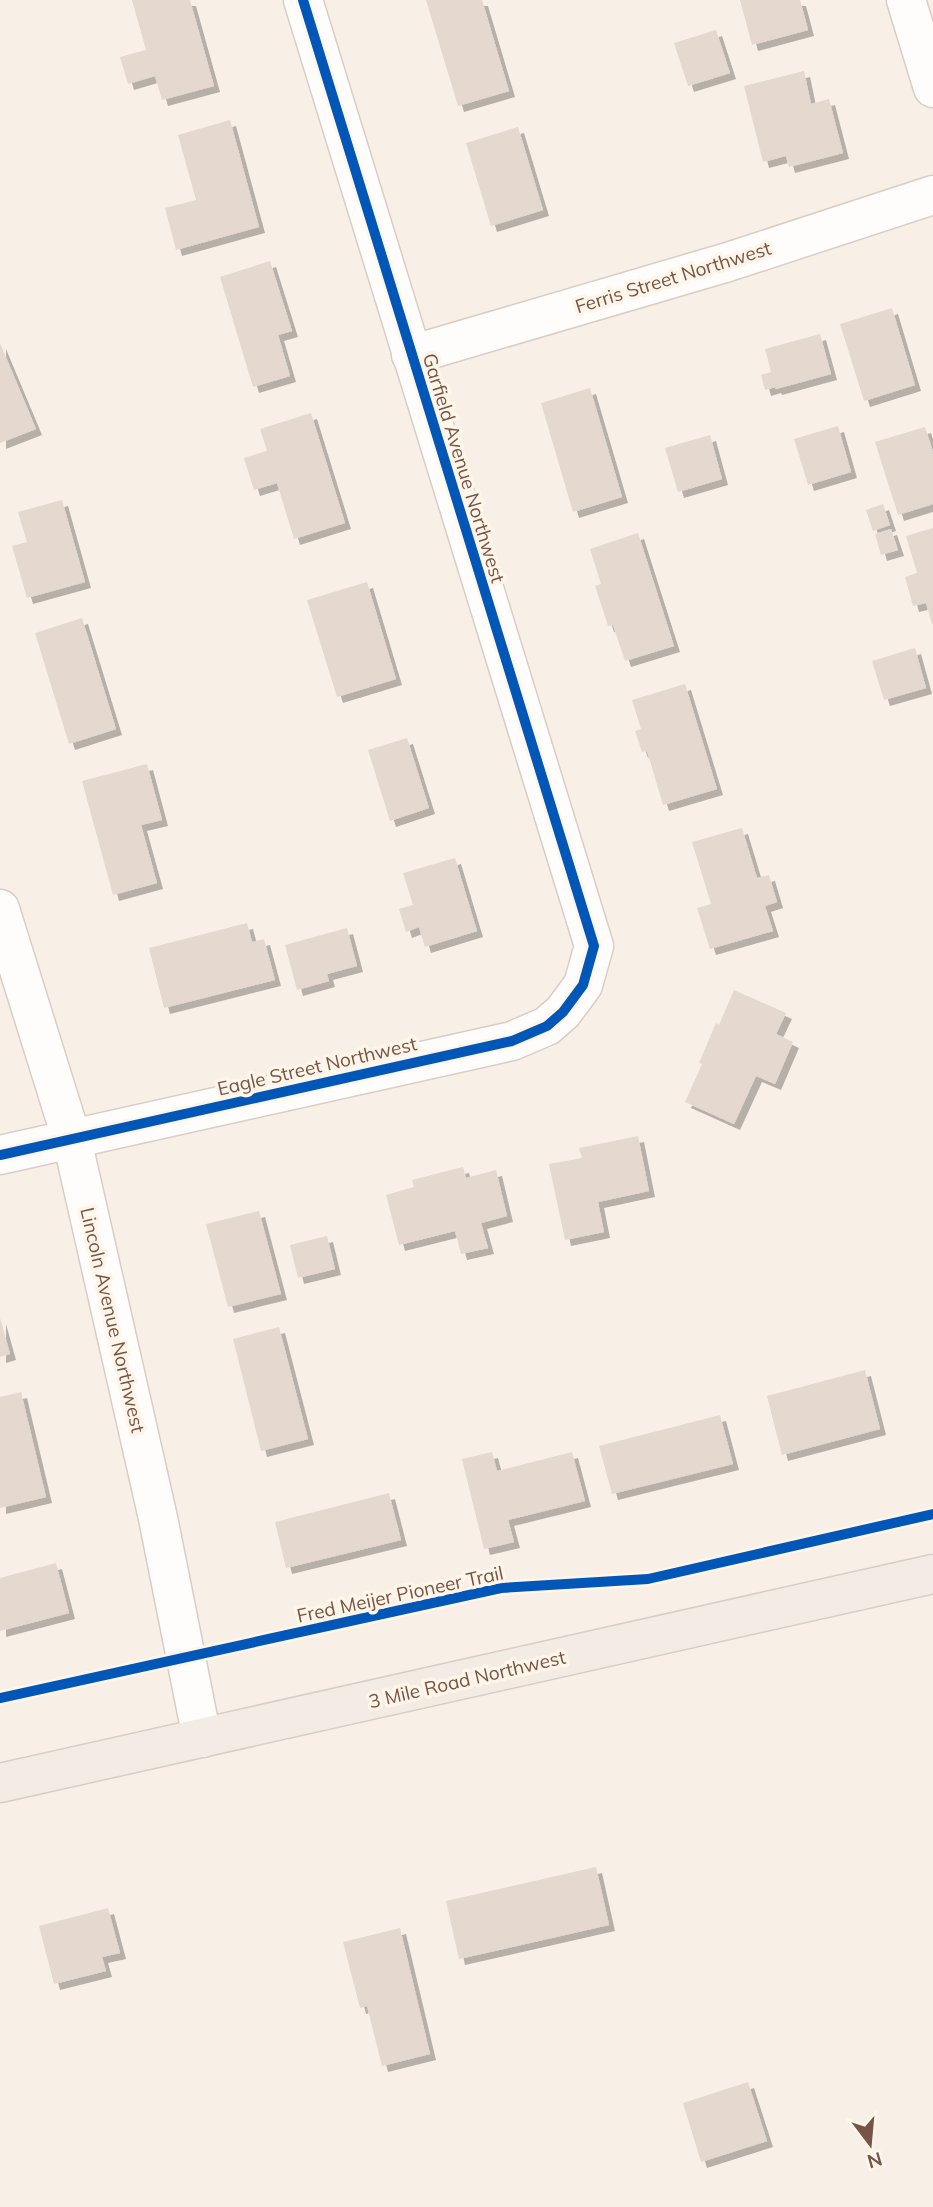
<svg xmlns="http://www.w3.org/2000/svg" width="933" height="2207" font-family="Mulish,sans-serif">
	<style>
		.building { fill: #e4d8cf; filter: url(#shadow) }
		.lines { fill: none; stroke-linecap: round; stroke-linejoin: round }
		.minor-casing { stroke: #d9cdc5; stroke-width: 41 }
		.major-casing { stroke: #d9cdc7; stroke-width: 41 }
		.minor { stroke: #fefdfb; stroke-width: 38 }
		.major { stroke: #f2ece4; stroke-width: 38 }
		.cycleway-casing { stroke: #fff5e9; stroke-width: 15 }
		.cycleway { stroke: #0057b8; stroke-width: 10 }
		.labels { text-anchor: middle; dominant-baseline: central; stroke-width: 7; stroke-linejoin: round; paint-order: stroke }
		.street-label { font-size: 19px; fill: #775446; stroke: #fff5e9 }
	</style>
	<defs>
		<filter id="shadow"><feDropShadow dx="6" dy="6" stdDeviation="0" flood-color="#0004"/></filter>
	</defs>
	<rect width="100%" height="100%" fill="#f8f0e7"/>
	<!-- building -->
	<g class="building">
		<polygon points="132,0 190,0 214,86 162,100 155,76 128,84 120,57 146,50"/>
		<polygon points="426,0 482,0 509,91 458,106"/>
		<polygon points="740,0 800,0 808,30 752,45"/>
		<polygon points="716,30 730,73 688,86 674,43"/>
		<polygon points="804,71 811,104 829,99 843,153 789,167 786,156 763,162 744,86"/>
		<polygon points="230,120 259,227 176,250 165,208 196,200 178,135"/>
		<polygon points="518,127 543,210 491,226 466,143"/>
		<polygon points="270,261 292,331 278,335 290,376 253,387 220,277"/>
		<polygon points="892,308 915,385 864,401 840,324"/>
		<polygon points="820,334 831,374 776,389 775,387 765,390 761,375 771,372 765,349"/>
		<polygon points="0,343 36,429 0,443"/>
		<polygon points="590,388 622,497 573,512 541,403"/>
		<polygon points="311,413 345,523 294,539 277,483 254,490 244,458 267,451 260,429"/>
		<polygon points="838,426 851,472 808,485 794,439"/>
		<polygon points="925,427 933,452 933,504 898,515 875,442"/>
		<polygon points="710,435 722,479 678,492 665,448"/>
		<polygon points="62,500 85,582 27,598 12,546 27,542 18,512"/>
		<polygon points="883,504 890,525 873,531 866,510"/>
		<polygon points="933,528 933,624 932,624 926,603 913,606 905,577 917,573 906,536"/>
		<polygon points="891,529 898,550 881,555 875,534"/>
		<polygon points="638,533 674,646 625,661 613,625 608,626 595,586 601,584 590,549"/>
		<polygon points="367,582 396,679 337,697 307,600"/>
		<polygon points="82,618 116,729 69,744 35,633"/>
		<polygon points="915,648 926,688 884,700 872,661"/>
		<polygon points="685,684 717,789 663,805 647,751 642,752 635,731 641,729 632,700"/>
		<polygon points="407,738 429,808 390,821 368,750"/>
		<polygon points="147,764 162,820 141,825 157,883 113,895 82,781"/>
		<polygon points="742,828 757,878 769,875 777,902 765,906 773,931 710,949 697,908 711,904 692,842"/>
		<polygon points="455,858 477,931 425,947 419,927 406,932 399,909 413,905 403,873"/>
		<polygon points="247,923 252,942 264,939 275,980 164,1008 149,948"/>
		<polygon points="347,928 357,966 327,974 329,981 297,990 285,945"/>
		<polygon points="734,990 786,1013 776,1034 793,1042 775,1084 756,1076 734,1124 685,1102 702,1064 699,1063 716,1023 719,1025"/>
		<polygon points="638,1136 649,1191 598,1202 604,1232 565,1240 549,1164 582,1158 579,1148"/>
		<polygon points="463,1167 466,1178 496,1170 507,1216 481,1223 488,1248 461,1254 455,1231 399,1245 386,1195 414,1187 412,1180"/>
		<polygon points="259,1211 281,1294 228,1307 206,1224"/>
		<polygon points="327,1236 335,1269 298,1278 290,1245"/>
		<polygon points="0,1318 10,1354 0,1357"/>
		<polygon points="279,1327 308,1439 261,1451 233,1339"/>
		<polygon points="865,1370 880,1429 782,1455 767,1396"/>
		<polygon points="21,1392 46,1497 0,1508 0,1397"/>
		<polygon points="720,1415 733,1464 612,1494 599,1446"/>
		<polygon points="492,1452 497,1471 572,1452 585,1501 508,1520 514,1542 484,1549 462,1459"/>
		<polygon points="389,1493 401,1540 286,1568 275,1522"/>
		<polygon points="56,1563 69,1613 0,1631 0,1578"/>
		<polygon points="596,1867 609,1925 459,1959 446,1901"/>
		<polygon points="108,1908 120,1953 102,1957 106,1971 54,1984 39,1926"/>
		<polygon points="400,1928 430,2054 382,2066 367,2006 360,2008 343,1942"/>
		<polygon points="748,2082 767,2141 701,2162 683,2103"/>
	</g>
	<g class="lines">
		<!-- minor casing -->
		<g class="minor-casing">
			<g id="minor">
				<polyline points="906,0 933,88"/>
				<polyline points="411,355 728,262 933,195"/>
				<polyline points="0,909 72,1140 158,1518 202,1738"/>
				<polyline points="0,1155 512,1041 547,1026 563,1012 583,985 594,946 303,0"/>
			</g>
		</g>
		<!-- major casing -->
		<g class="major-casing">
			<polyline id="major" points="0,1783 933,1574"/>
		</g>
		<!-- minor -->
		<use href="#minor" class="minor"/>
		<!-- major -->
		<use href="#major" class="major"/>
		<!-- cycleway casing -->
		<g class="cycleway-casing">
			<g id="cycleway">
				<polyline points="0,1155 512,1041 547,1026 563,1012 583,985 594,946 303,0"/>
				<polyline points="0,1698 501,1588 648,1579 933,1514"/>
			</g>
		</g>
		<!-- cycleway -->
		<use href="#cycleway" class="cycleway"/>
	</g>
	<g class="labels">
		<!-- street labels -->
		<g class="street-label">
			<text transform="translate(673 277) rotate(-17)">Ferris Street Northwest</text>
			<text transform="translate(464 468) rotate(73)">Garfield Avenue Northwest</text>
			<text transform="translate(317 1066) rotate(-13)">Eagle Street Northwest</text>
			<text transform="translate(113 1320) rotate(77)">Lincoln Avenue Northwest</text>
			<text transform="translate(400 1594) rotate(-12)">Fred Meijer Pioneer Trail</text>
			<text transform="translate(467 1679) rotate(-13)">3 Mile Road Northwest</text>
		</g>
	</g>
	<!-- north arrow -->
	<g transform="translate(870 2144) rotate(164)" stroke="#fff5e9" stroke-width="5" paint-order="stroke">
	<path d="M0-5L12 26L0 18L-12 26Z" fill="#775446"/>
	<text y="-10" font-size="19" font-weight="bold" text-anchor="middle" fill="#775446">N</text>
	</g>
</svg>
